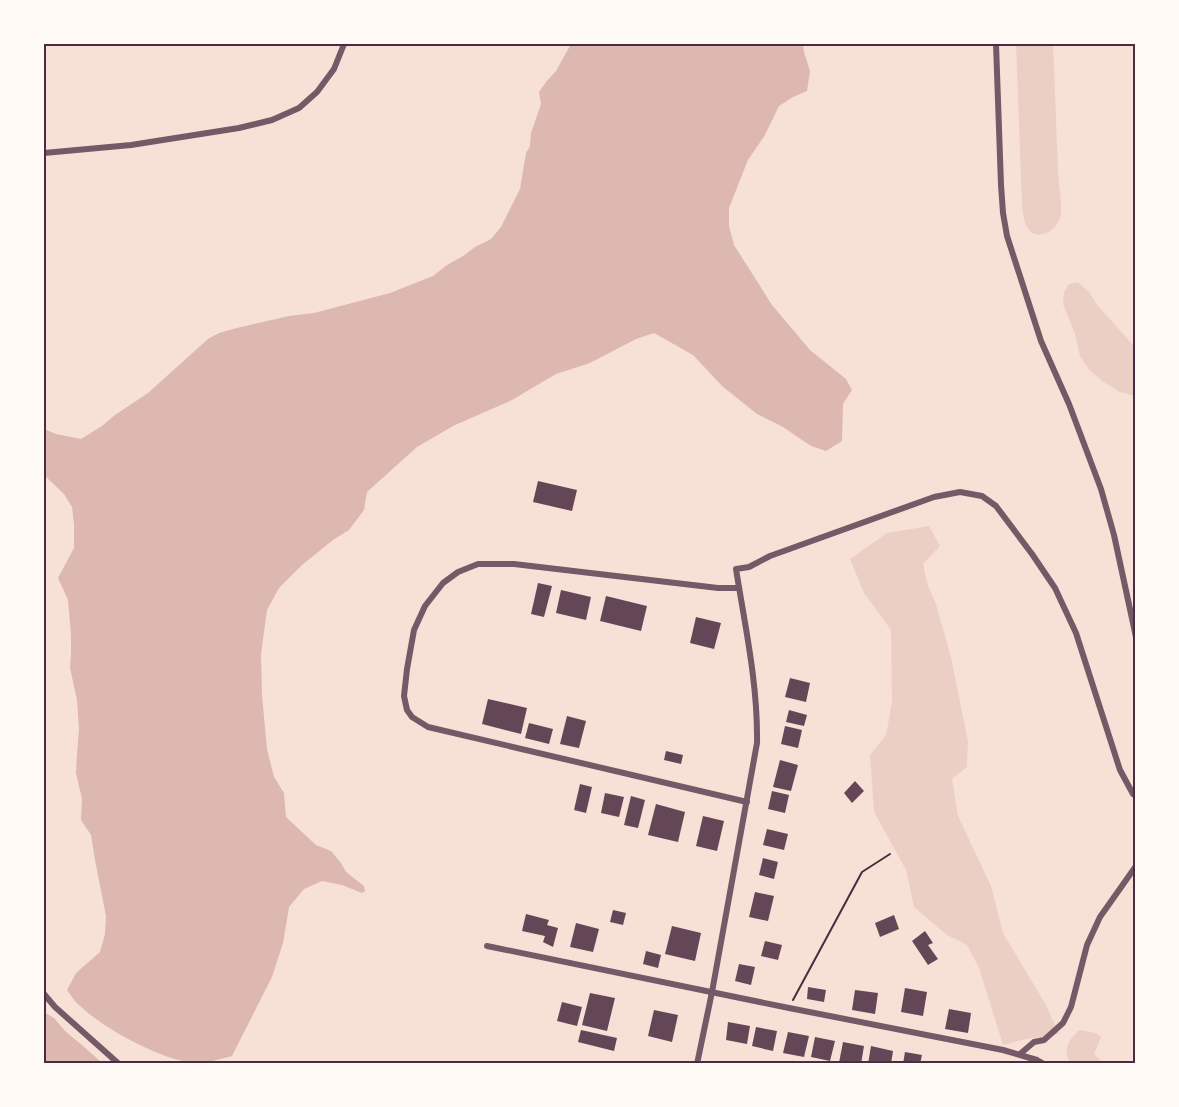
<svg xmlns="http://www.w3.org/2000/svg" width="1179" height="1107" font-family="'Work Sans',sans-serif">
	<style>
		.green { fill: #ebcfc5 }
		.water { fill: #dcb8b0 }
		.building { fill: #644757 }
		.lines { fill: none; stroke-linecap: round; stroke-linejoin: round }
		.path { stroke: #4a2c40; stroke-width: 2 }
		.minor { stroke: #755966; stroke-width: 6 }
		.neatline { fill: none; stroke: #4a2c40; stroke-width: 2 }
	</style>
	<rect width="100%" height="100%" fill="#f7e1d7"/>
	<!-- green -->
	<g class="green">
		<path d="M1016 44H1053C1055 85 1056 126 1058 168 1058 183 1062 199 1061 214 1060 226 1043 241 1031 232 1024 226 1023 214 1022 206Z"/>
		<polygon points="1078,282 1089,292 1098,306 1135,347 1135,396 1120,392 1105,383 1090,371 1080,356 1075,334 1063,304 1064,292 1069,284"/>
		<polygon points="929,526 940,546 923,564 928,586 936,604 951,657 968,741 967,767 952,779 958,816 991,886 1003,933 1046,1005 1059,1034 1025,1039 1003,1045 979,968 967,945 947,935 914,907 906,870 874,812 870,755 886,735 892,702 891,630 864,593 850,559 887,533"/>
		<path d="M1079 1030 1096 1033 1101 1037 1094 1054 1103 1063H1070C1063 1049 1068 1041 1079 1030Z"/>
	</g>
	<!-- water -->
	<g class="water">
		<path d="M571 44H803L804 52 810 71 807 91 793 97 779 106 765 135 748 160 729 208V226L734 245 772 305 810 350 846 379 852 390 843 404 842 441 826 451 811 446 783 427 757 414 722 386 693 355 654 333 636 339 590 363 556 374 512 400 453 426 417 447 367 492 364 510 349 530 333 540 302 565 279 588 267 610 261 654 262 695 267 749 274 777 284 793 286 817 316 845 331 851 341 863 346 872 364 886 365 891 362 893 342 885 322 881 304 889 289 907 283 943 272 977 232 1056C221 1059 210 1062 200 1063 167 1064 102 1028 79 1005 74 1001 71 995 67 990L76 973 100 952 105 934 106 916 95 860 91 835 81 820 82 799 76 773 77 754 79 729 77 700 70 668 71 653V635L68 600 58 578 74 548V524L72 507 64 494 44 475V429L56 434 81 439 102 426 115 415 148 393 208 339 219 333 237 328 289 316 314 313 390 293 433 276 447 265 463 256 475 247 491 239 501 227 520 189 526 153 530 146 531 133 541 104 539 92 546 82 556 71Z"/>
		<polygon points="44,1012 54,1018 66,1032 82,1045 102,1063 44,1063"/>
	</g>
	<!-- building -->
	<g class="building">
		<polygon points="538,481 577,490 572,511 533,502"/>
		<polygon points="538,583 552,586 544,617 531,614"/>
		<polygon points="561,590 591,597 586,620 556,613"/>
		<polygon points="606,596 647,606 641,631 600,621"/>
		<polygon points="696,617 721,623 714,649 690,643"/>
		<polygon points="790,678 810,683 806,702 785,697"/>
		<polygon points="488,699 527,708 521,734 482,724"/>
		<polygon points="789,710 807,715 804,726 786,722"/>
		<polygon points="567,716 586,721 579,748 560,744"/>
		<polygon points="529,723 553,729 549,744 525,738"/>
		<polygon points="785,726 802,730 798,748 781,744"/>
		<polygon points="666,751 683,755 681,764 664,760"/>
		<polygon points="780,760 798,765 791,791 773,787"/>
		<polygon points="855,781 864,791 852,803 844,793"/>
		<polygon points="580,784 592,787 586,813 574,810"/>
		<polygon points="772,791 789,795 785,813 768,809"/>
		<polygon points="605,793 624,797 619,817 601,813"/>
		<polygon points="631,796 645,800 638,828 624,825"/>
		<polygon points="656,804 685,812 678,842 648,835"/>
		<polygon points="703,816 724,821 717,851 696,846"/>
		<polygon points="767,829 788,834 784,850 763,845"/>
		<polygon points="763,858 778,862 774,879 759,875"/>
		<polygon points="755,892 774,896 768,921 749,917"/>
		<polygon points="613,910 626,913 623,925 610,922"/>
		<polygon points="526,914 549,920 547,925 558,928 553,947 543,942 545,936 522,931"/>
		<polygon points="894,915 899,929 880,937 875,923"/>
		<polygon points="576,923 599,929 593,952 570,947"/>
		<polygon points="672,926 701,933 695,961 665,954"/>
		<polygon points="925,931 933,943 928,945 938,959 928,965 912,941"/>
		<polygon points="765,941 782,945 778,960 761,956"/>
		<polygon points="646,951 661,955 658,968 643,964"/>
		<polygon points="739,964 755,967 751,985 735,981"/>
		<polygon points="808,987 826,990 824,1002 807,999"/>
		<polygon points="905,988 927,992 923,1016 901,1012"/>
		<polygon points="855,990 878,993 875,1014 852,1010"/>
		<polygon points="590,993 615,998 607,1031 582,1025"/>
		<polygon points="562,1002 582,1007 577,1026 557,1021"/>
		<polygon points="949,1009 971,1013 968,1033 945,1029"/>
		<polygon points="654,1010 678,1015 672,1042 648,1036"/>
		<polygon points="728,1022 750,1026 747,1044 726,1040"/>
		<polygon points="756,1027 777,1031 773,1051 752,1046"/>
		<polygon points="581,1030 617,1038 614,1051 578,1042"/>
		<polygon points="788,1032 809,1036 804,1057 783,1053"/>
		<polygon points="815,1037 835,1041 830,1061 811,1057"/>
		<polygon points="843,1042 864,1046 861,1064 839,1063"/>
		<polygon points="871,1046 893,1051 891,1064 868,1064"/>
		<polygon points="905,1052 922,1055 920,1064 903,1064"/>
	</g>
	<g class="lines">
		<!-- path -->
		<polyline class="path" points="793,1000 862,872 890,854"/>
		<!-- minor -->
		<g class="minor">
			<polyline points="996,44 1001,185 1003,213 1007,236 1041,341 1069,404 1101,489 1114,535 1136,637"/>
			<polyline points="44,153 131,145 239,128 272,120 299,108 317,92 334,69 344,44"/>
			<polyline points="739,588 718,588 514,564 478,564 458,572 443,583 425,606 414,630 407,669 404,696 407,710 412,717 428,727 747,802"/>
			<polyline points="487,946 789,1008 1003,1050 1037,1060 1044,1064"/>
			<polyline points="44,994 55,1007 119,1064"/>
			<polyline points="1020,1054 1034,1042 1044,1040 1063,1023 1071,1007 1087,945 1100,917 1136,866"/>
			<polyline points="297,1064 300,1064"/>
			<path d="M697 1064 712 992 757 743C758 684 745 626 736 569L749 567 770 556 934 497 960 492 982 496 996 506 1032 554 1055 588 1076 633 1120 770 1133 794 1136 796"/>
		</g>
	</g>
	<!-- border -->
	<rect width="1179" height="1107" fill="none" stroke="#fffaf5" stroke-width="90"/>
	<rect x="45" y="45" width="1089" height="1017" class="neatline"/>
</svg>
